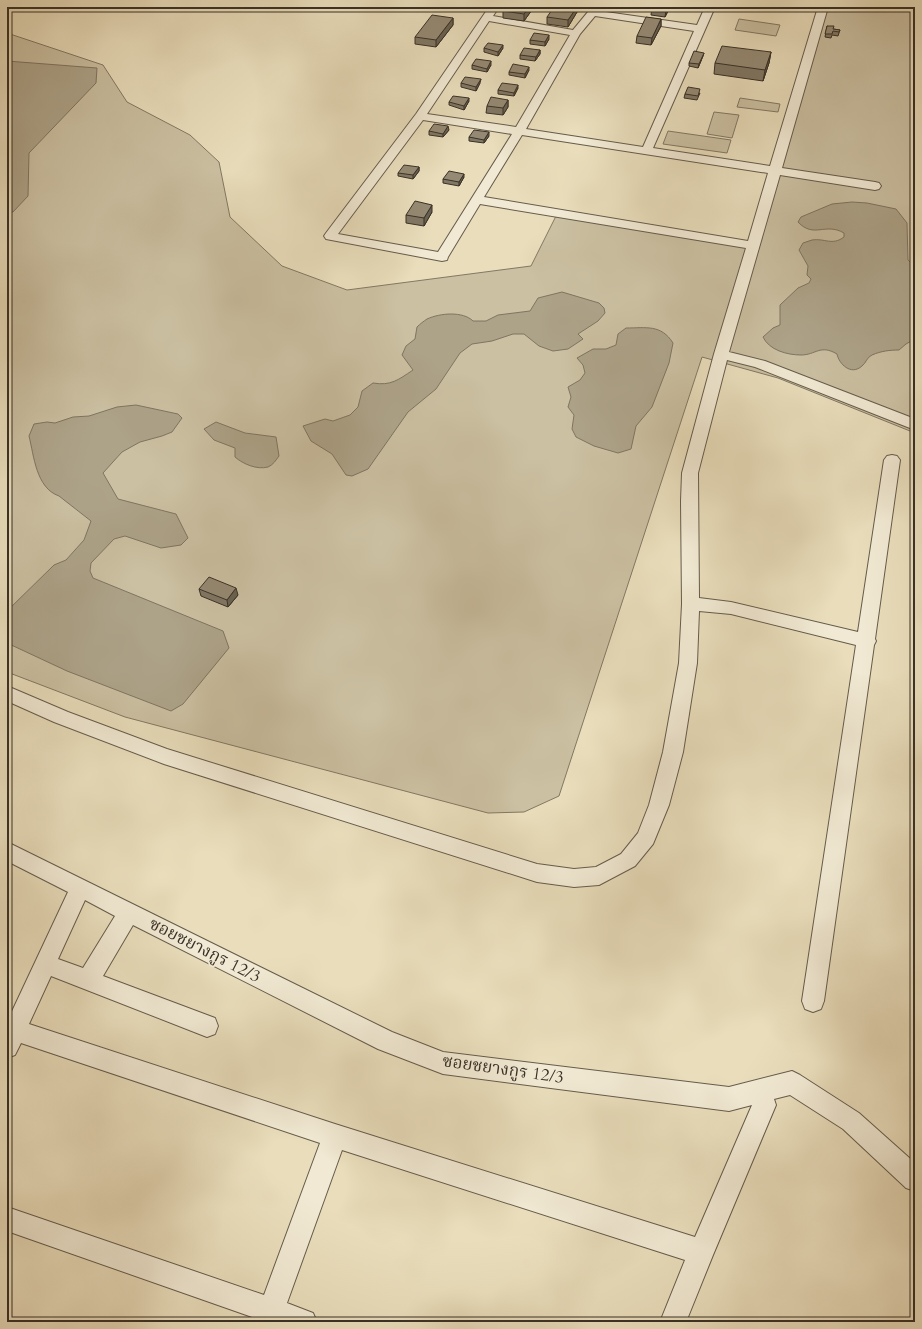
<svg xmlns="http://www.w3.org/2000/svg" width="922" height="1329" font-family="Cardo,'Noto Serif Thai',serif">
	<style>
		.green { fill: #cbc0a2; stroke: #827864 }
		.water { fill: #ada389; stroke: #7f7562 }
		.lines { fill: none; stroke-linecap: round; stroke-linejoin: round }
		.minor-casing { stroke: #655c4c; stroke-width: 2 }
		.minor { fill: #f1e9d3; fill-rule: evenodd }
		.wall { fill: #807764; stroke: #393127 }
		.shaded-wall { fill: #686151; stroke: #393127 }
		.building { fill: #958a74; stroke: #393127 }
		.labels { text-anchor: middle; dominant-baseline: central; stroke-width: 3.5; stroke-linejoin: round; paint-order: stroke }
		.near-street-label { font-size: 17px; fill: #393127; stroke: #f1e9d3 }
	</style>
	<rect width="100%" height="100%" fill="#e9ddbb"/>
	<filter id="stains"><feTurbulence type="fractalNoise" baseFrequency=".005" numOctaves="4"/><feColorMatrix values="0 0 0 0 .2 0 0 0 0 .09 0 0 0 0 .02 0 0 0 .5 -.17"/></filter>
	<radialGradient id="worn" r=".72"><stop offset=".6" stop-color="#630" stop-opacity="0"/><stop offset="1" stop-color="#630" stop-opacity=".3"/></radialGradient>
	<!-- green -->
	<g class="green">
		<polygon points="828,7 915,7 915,433 778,378 702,357 559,796 524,812 488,813 125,717 7,672 7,33 103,65 127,102 190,135 219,162 230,217 282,266 347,290 531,266 556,216 758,249"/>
		<polygon points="739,19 780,25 776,36 735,30"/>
		<polygon points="740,98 780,104 778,112 737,107"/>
		<polygon points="714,112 739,115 732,138 707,134"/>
		<polygon points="668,131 731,140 727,153 663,144"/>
	</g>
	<!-- water -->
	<g class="water">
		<polygon points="7,61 97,68 96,83 29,153 28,196 13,212 7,213"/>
		<path d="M852 202 867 203 896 209 907 223 908 260 915 266V339L906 344 899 350C890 350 881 351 872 355 867 357 866 363 862 366 851 376 839 364 837 354 820 344 816 355 801 355 787 355 769 350 763 337L773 328 780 325V305L798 288 809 283 811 279 807 275 808 266 799 250 803 243C806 242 809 241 812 240 825 238 832 246 844 237V233C825 222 814 239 798 222L801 217 832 204Z"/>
		<path d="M562 292 599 303 604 308 605 313 598 321 578 334 583 339 568 349 553 351 539 346 524 334H513L492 341 472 344 460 353 436 389 408 412 368 469 352 476 346 475 332 454 311 441 303 426 325 419 333 421 350 415 358 407 362 391 373 383C391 386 398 380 413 370L402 355 406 346 415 339 417 327C420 324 424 321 427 319 440 313 463 311 473 321H486L498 315 530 311 538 298Z"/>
		<path d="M626 328C646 328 661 324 673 343L669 363 652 407 636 426 631 449 618 453 594 446 576 437 572 429 574 415 568 407 571 397 568 387 580 380 585 373 583 365 577 358 593 349H606L616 345 618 334Z"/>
		<path d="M136 405 178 414 182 418 172 432 162 436 140 442 122 452 103 473 118 499 176 514 188 538 181 545 161 548 125 536 114 539 91 563 90 571 93 578 223 631 229 648 183 704 171 711 67 671 7 643V611L54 565 66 560 84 540 91 521 59 496C36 488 34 456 29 436L34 424 47 422 55 423 73 417 89 416 117 407Z"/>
		<path d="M216 422 245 433 276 437 279 456C276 460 273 465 268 467 257 470 243 464 235 457V448L214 440 204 429Z"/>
	</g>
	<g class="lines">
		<!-- minor casing -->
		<g class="minor-casing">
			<g id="minor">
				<path d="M489 7H499L493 16 573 30 592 7H602L599 11 697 25 705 7H715L653 148 770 166 818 7H828L782 168 875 182 879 183 881 186 879 189 875 190 780 175 729 352 765 361 915 419V430L755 367 727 360 698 473 699 598 731 602 858 632 884 460 887 456 892 455 897 456 900 460 875 639 876 641 874 645 824 1001 821 1009 813 1012 805 1009 802 1001 856 645 731 614 699 611 697 663 683 752 669 805 653 844 635 866 599 885 574 887 537 882 164 764 54 722 7 701V686L68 712 167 749 537 864 574 869 596 867 621 854 638 833 649 805 663 752 679 663 682 604 681 501 682 473 714 354 746 248 480 204 448 257 447 260 442 261 326 239 324 236 326 233 416 114ZM595 16 694 31 643 147 526 129 580 34ZM489 21 570 35 516 127 427 114ZM423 120 512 134 438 252 338 234ZM522 135 768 173 748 241 484 197Z"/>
				<path d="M7 842 392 1032 443 1052 729 1087 792 1071 800 1075 859 1113 915 1163V1191L906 1188 843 1129 790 1095 774 1099 776 1105 713 1255 686 1322H660L685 1260 342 1150 287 1303 313 1313 317 1322H254L255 1318 7 1231V1207L264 1295 320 1143 21 1043 15 1055 7 1058V1022L68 892 7 861ZM85 900 115 916 83 968 58 959ZM133 925 378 1049 443 1074 729 1111 752 1105 695 1237 335 1124 29 1024 51 976 207 1037 215 1034 218 1026 215 1018 103 976Z"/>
			</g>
		</g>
		<!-- minor -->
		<use href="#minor" class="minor"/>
	</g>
	<!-- wall -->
	<g class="wall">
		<polygon points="534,7 524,21 503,18 503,11"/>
		<polygon points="580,7 568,27 547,24 547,17"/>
		<polygon points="652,7 670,7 665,17 651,15"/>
		<polygon points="453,18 453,25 436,47 415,44 415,37"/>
		<polygon points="661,19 661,26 651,45 636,43 637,36"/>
		<polygon points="827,26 833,29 840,30 838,36 832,35 831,38 825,37"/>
		<polygon points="549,39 545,46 530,44 530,40"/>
		<polygon points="484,48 503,48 498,56 484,52"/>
		<polygon points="540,50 540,54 535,61 520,59 520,55"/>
		<polygon points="771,52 769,63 763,81 714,74 715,63"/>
		<polygon points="703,56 698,68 689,66 689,63"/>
		<polygon points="472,65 491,65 487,72 472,69"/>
		<polygon points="529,70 525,78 509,75 509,72"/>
		<polygon points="461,83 480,83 476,91 461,87"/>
		<polygon points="518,88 514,96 498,94 498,90"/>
		<polygon points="700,93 697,100 684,98 685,94"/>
		<polygon points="508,100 508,107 503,115 486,113 487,106"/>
		<polygon points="469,101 464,110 449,105 449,102"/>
		<polygon points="449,130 443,137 429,135 429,131"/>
		<polygon points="489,136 484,143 469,141 469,137"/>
		<polygon points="419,167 419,171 413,179 398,176 398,173"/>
		<polygon points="464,177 459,186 443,183 443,179"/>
		<polygon points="432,212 424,226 406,223 406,215"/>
		<polygon points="199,589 238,595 228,607 201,596"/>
	</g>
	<!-- shaded-wall -->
	<g class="shaded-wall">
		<polygon points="529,7 534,7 524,21 524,14"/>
		<polygon points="577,7 580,7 568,27 568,20"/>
		<polygon points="668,7 670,7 665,17 666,10"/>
		<polygon points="453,18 453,25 436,47 436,40"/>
		<polygon points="661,19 661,26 651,45 652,38"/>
		<polygon points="549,35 549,39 545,46 545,42"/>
		<polygon points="503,45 503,48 498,56 498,52"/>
		<polygon points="540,50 540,54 535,61 536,57"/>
		<polygon points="771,52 769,63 763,81 765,70"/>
		<polygon points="704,53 703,56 698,68 699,64"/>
		<polygon points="491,61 491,65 487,72 487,69"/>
		<polygon points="529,67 529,70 525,78 525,74"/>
		<polygon points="481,79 480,83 476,91 476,87"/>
		<polygon points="518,85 518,88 514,96 514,93"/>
		<polygon points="469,98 469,101 464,110 464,106"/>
		<polygon points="508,100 508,107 503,115 503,108"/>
		<polygon points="448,126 449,130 443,137 443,134"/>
		<polygon points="489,132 489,136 484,143 484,140"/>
		<polygon points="419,167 419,171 413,179 413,175"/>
		<polygon points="464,174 464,177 459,186 459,182"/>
		<polygon points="432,205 432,212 424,226 424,218"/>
		<polygon points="236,588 238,595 228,607 227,600"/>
	</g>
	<!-- building -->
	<g class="building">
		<polygon points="507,7 529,7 524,14 503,11"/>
		<polygon points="554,7 577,7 568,20 547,17"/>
		<polygon points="652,7 668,7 666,10 652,8"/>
		<polygon points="432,15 453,18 436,40 415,37"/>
		<polygon points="646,17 661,19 652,38 637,36"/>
		<polygon points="827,26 834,26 833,29 840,30 839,32 833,31 832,34 825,34"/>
		<polygon points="534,33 549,35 545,42 530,40"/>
		<polygon points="488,43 503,45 498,52 484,48"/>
		<polygon points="722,46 771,52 765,70 715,63"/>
		<polygon points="524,48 540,50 536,57 520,55"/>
		<polygon points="694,51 704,53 699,64 689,63"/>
		<polygon points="476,59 491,61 487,69 472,65"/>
		<polygon points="513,64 529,67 525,74 509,72"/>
		<polygon points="465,77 481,79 476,87 461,83"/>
		<polygon points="502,83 518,85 514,93 498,90"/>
		<polygon points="688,87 700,89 698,96 685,94"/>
		<polygon points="453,96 469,98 464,106 449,102"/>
		<polygon points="491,97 508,100 503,108 487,106"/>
		<polygon points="434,124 448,126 443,134 429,131"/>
		<polygon points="474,130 489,132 484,140 469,137"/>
		<polygon points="404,165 419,167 413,175 398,173"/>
		<polygon points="449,171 464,174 459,182 443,179"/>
		<polygon points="415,201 432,205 424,218 406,215"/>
		<polygon points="209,577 236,588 227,600 199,589"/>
	</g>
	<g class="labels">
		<!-- near-street labels -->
		<g class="near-street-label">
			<text transform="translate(205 950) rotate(27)">ซอยชยางกูร 12/3</text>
			<text transform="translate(503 1069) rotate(8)">ซอยชยางกูร 12/3</text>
		</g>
	</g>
	<!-- margin -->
	<rect width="922" height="1329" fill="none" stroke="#e9ddbb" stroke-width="24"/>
	<rect x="8" y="8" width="906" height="1313" fill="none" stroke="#393127" stroke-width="2"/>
	<rect x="12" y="12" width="898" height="1305" fill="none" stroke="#393127"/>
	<rect width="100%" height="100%" filter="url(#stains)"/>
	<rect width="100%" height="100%" fill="url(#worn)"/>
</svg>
